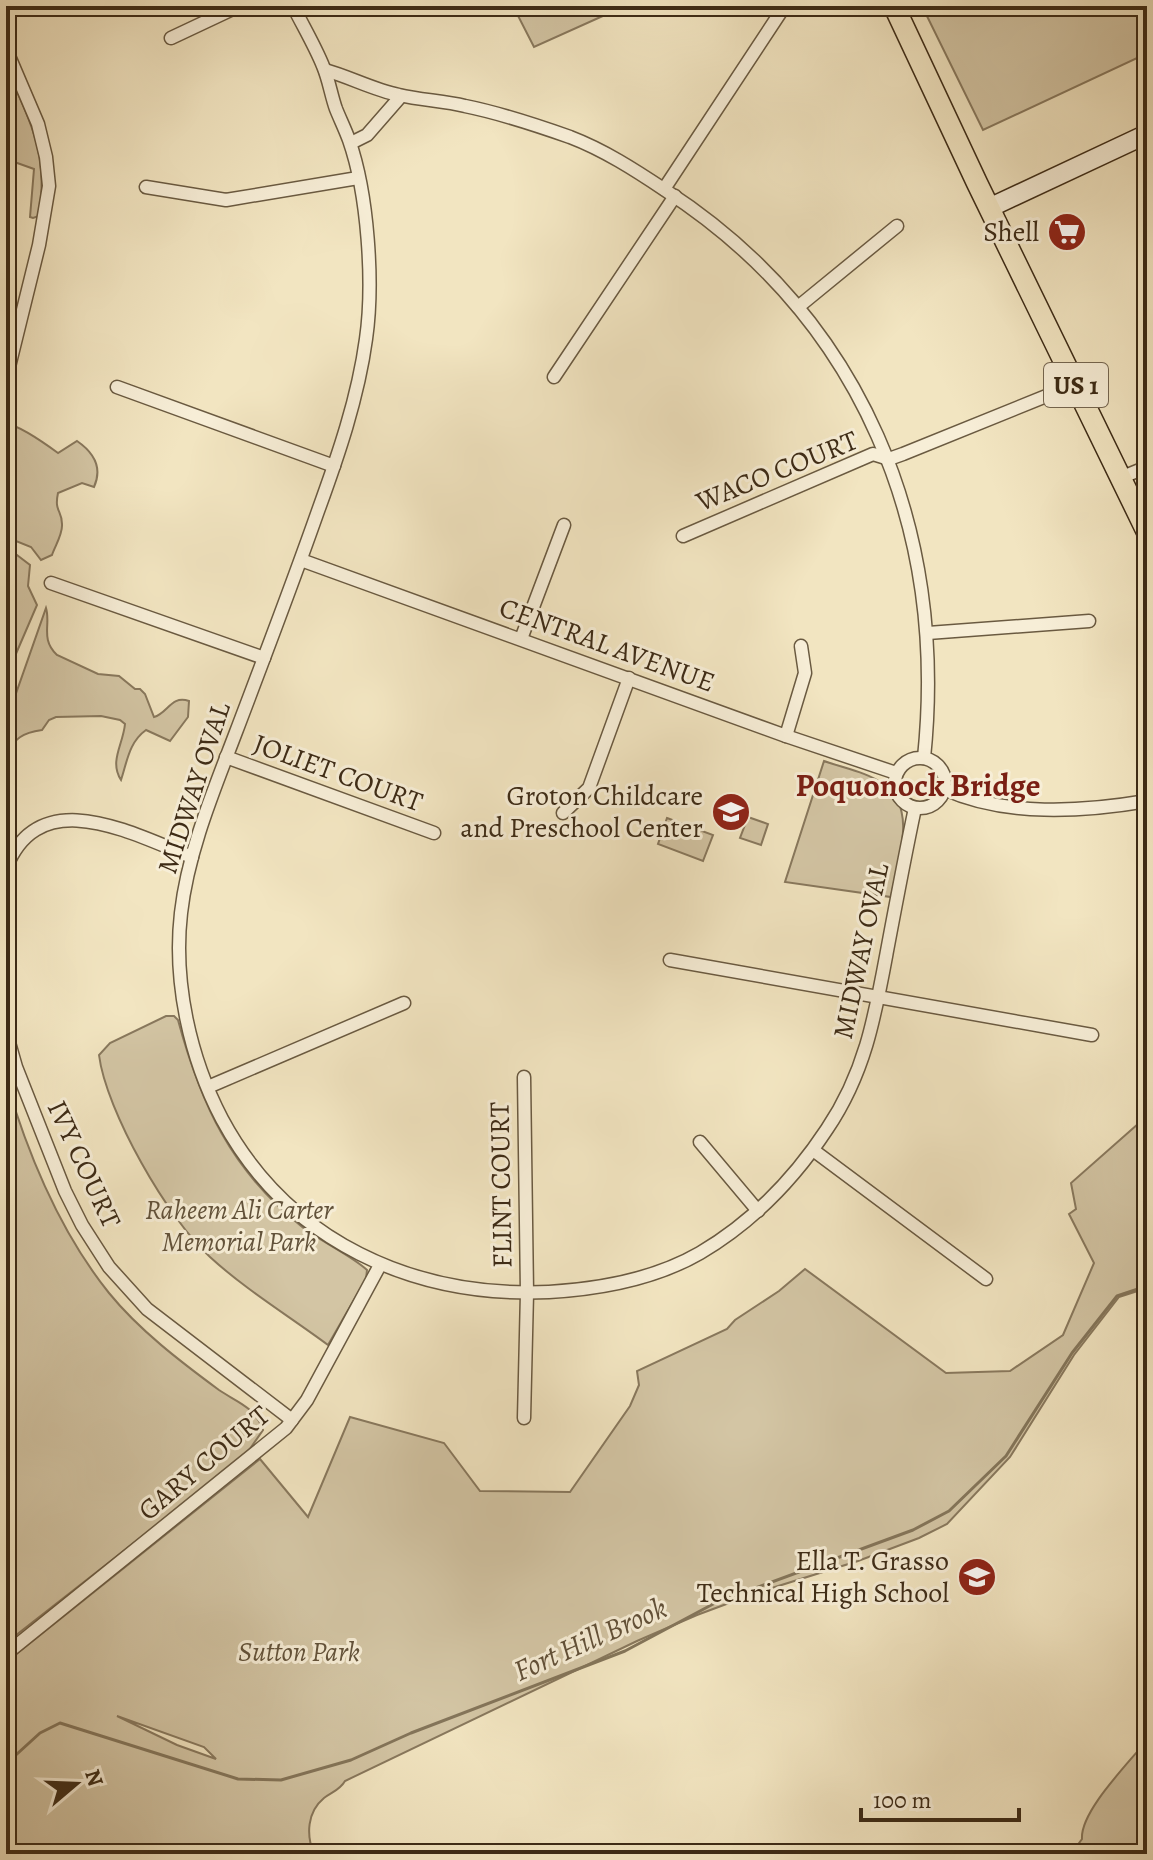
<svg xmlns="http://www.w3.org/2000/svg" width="1153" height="1860" font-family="Alegreya,serif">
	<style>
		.green { fill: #d3c5a4; stroke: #88785d; stroke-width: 2; fill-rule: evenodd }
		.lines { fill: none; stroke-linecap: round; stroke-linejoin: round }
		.stream { stroke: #84755a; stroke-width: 3 }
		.street-casing { stroke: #6a5a41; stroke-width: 15 }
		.secondary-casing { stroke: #3d2b16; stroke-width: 21 }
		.primary-casing { stroke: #3d2b16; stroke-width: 23 }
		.street { stroke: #f7eed7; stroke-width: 12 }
		.secondary { stroke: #f7eed7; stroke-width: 18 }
		.primary { stroke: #f2e5c1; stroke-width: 20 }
		.labels { text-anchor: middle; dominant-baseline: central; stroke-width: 6; stroke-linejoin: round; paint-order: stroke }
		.shield { fill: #f7eed7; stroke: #756650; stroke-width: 2 }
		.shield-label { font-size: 26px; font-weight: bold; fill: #3d2b16 }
		.poi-label { font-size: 28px; fill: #3d2b16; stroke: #f7eed7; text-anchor: end }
		.street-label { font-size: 28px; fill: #3d2b16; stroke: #f7eed7 }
		.park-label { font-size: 28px; font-style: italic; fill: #62523a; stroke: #f7eed7 }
		.water-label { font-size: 30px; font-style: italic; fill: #615038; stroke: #f7eed7 }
		.quarter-label { font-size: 32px; font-weight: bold; fill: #7a1f14; stroke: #f7eed7 }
	</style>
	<rect width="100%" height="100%" fill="#f2e5c1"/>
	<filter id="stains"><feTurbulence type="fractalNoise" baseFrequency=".0025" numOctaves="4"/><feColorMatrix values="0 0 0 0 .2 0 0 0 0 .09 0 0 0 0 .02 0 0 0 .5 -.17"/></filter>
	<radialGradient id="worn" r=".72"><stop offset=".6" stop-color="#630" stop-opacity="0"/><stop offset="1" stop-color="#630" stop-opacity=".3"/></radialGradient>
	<!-- green -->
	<g class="green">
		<polygon points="513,6 625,6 534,47"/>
		<polygon points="922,6 1147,6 1147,72 1137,58 983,130"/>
		<path d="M6 66C30 123 49 152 39 216L33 218 30 217 34 169 6 159Z"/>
		<path d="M6 423C22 427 43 442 58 453L77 441C93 452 103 467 94 487L82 483 58 493C54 512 62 510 62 524 63 534 55 546 52 555L41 560 31 547 6 537Z"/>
		<polygon points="13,552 30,565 28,586 37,605 6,677 6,553"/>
		<path d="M46 608C51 624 40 639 57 655L98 674 119 676 135 689H140L145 694 154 717C168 713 171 695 189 701L188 717 170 741 146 730C129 742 127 762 121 780 109 761 123 745 125 724L120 720 101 716 56 717 49 720 42 730C22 733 15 738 6 755V722Z"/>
		<path d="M824 761C843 768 867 772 883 784 919 808 897 863 891 897L785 882Z"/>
		<polygon points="748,817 768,824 761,845 740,838"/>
		<polygon points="667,818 713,835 703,861 658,844"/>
		<path d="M166 1016H174L178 1020C201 1105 231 1170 301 1226 321 1242 351 1255 367 1270L366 1279 328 1345C289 1316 246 1290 210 1257 168 1219 106 1111 99 1055L110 1043Z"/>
		<path d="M6 1080C28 1155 60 1232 109 1293 139 1330 181 1362 219 1390 229 1397 241 1402 250 1410 257 1416 260 1421 263 1430L245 1456 6 1643Z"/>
		<path d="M1147 1116V1288L1119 1297 1074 1355 1010 1457 947 1524 919 1538 858 1561 756 1593 697 1615 637 1641 345 1781C340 1790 332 1792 324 1798 307 1812 306 1835 314 1854H6V1670L14 1656 260 1459 308 1517 350 1417 444 1443 480 1491 570 1492 630 1406 639 1385 637 1371 727 1329 735 1320 779 1291 805 1269 946 1373 1010 1371 1063 1335 1094 1263 1069 1214 1076 1209 1071 1183ZM117 1716 204 1747 216 1759 177 1745Z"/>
		<path d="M1147 1740V1841L1118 1854H1071L1082 1839C1080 1811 1129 1763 1147 1740Z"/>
	</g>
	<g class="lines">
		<!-- stream -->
		<polyline class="stream" points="6,1764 40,1733 60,1723 238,1779 281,1780 351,1760 411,1733 625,1651 715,1603 913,1530 949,1511 1006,1456 1072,1353 1117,1296 1147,1286"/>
		<!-- street casing -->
		<g class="street-casing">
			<g id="street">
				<path d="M293 6C303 26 315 46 323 66 329 80 331 95 336 109 340 119 345 129 349 140 368 194 374 283 366 339 358 398 338 456 318 511 292 585 264 658 236 732 214 790 188 851 181 913 173 982 190 1058 222 1119 288 1242 414 1298 549 1292 600 1289 655 1279 700 1253 751 1223 794 1179 827 1129 865 1073 875 1016 887 951 896 903 905 855 915 808"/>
				<polyline points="171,38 239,6"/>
				<polyline points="6,49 38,124 46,157 49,186 39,245 6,379"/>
				<path d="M325 70C350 77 374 90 399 95 421 100 444 101 465 106 500 113 536 125 570 137 604 150 635 170 665 190 862 318 948 528 924 758"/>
				<polyline points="351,143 367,135 401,96"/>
				<polyline points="146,187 226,200 358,178"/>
				<polyline points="664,189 784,7"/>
				<polyline points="798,307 897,226"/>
				<polyline points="554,377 675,196"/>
				<polyline points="117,387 334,466"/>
				<polyline points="1120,478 1147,467"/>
				<polyline points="683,536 873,454 889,459 903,454 1076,384"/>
				<polyline points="301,560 786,736 896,773"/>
				<polyline points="51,583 264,658"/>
				<polyline points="928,633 1089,621"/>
				<polyline points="521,639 564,525"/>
				<polyline points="786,736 805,673 801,646"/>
				<polyline points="226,757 434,833"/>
				<circle cx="920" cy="783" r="25"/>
				<path d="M944 789C1006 817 1082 812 1147 801"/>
				<polyline points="563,813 589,788 629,678"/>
				<path d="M6 868C40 782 132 834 192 857"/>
				<polyline points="670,960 1092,1035"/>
				<polyline points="6,1032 16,1067 65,1191 82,1225 109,1267 147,1309 292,1420"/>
				<polyline points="524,1077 527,1293 524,1418"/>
				<polyline points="208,1087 404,1003"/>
				<polyline points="700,1142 758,1211"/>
				<polyline points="813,1150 986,1279"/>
				<polyline points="6,1654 286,1428 307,1400 380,1265"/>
			</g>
		</g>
		<!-- secondary casing -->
		<g class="secondary-casing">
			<polyline id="secondary" points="989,208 1147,134"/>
		</g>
		<!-- primary casing -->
		<g class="primary-casing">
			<polyline id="primary" points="894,6 977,183 1147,532"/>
		</g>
		<!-- street -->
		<use href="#street" class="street"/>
		<!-- secondary -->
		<use href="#secondary" class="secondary"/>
		<!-- primary -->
		<use href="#primary" class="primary"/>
	</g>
	<!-- icons -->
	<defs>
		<g id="supermarket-disc" transform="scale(2)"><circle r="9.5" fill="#8f2418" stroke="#f7eed7"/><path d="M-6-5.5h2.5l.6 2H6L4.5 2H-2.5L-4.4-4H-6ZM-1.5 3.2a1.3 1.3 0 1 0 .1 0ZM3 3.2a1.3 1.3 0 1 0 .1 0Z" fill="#fff"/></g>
		<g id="school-disc" transform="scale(2)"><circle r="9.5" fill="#8f2418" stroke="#f7eed7"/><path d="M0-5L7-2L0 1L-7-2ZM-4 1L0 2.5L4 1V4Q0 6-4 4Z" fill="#fff"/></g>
	</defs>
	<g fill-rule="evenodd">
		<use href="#supermarket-disc" x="1067" y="232"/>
		<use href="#school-disc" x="731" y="812"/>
		<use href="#school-disc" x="977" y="1577"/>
	</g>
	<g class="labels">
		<!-- shield labels -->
		<rect class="shield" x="1044" y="363" width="64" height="44" rx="6"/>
		<g class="shield-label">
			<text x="1076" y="385">US 1</text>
		</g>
		<!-- poi labels -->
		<g class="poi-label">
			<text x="1039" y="232">Shell</text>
			<text x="703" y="796">Groton Childcare<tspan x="703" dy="32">and Preschool Center</tspan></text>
			<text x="949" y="1561">Ella T. Grasso<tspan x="949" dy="32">Technical High School</tspan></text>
		</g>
		<!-- street labels -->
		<g class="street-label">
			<text transform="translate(777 471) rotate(-22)">WACO COURT</text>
			<text transform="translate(607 645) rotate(20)">CENTRAL AVENUE</text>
			<text transform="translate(338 773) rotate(20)">JOLIET COURT</text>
			<text transform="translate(194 788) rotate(-72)">MIDWAY OVAL</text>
			<text transform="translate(861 951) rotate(-78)">MIDWAY OVAL</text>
			<text transform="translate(84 1164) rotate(65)">IVY COURT</text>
			<text transform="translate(501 1185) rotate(-91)">FLINT COURT</text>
			<text transform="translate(204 1463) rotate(-40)">GARY COURT</text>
		</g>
		<!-- park labels -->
		<g class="park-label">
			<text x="239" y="1210">Raheem Ali Carter<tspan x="239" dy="32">Memorial Park</tspan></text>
			<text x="299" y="1652">Sutton Park</text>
		</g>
		<!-- water labels -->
		<g class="water-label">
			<text transform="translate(590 1639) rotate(-24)">Fort Hill Brook</text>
		</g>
		<!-- quarter labels -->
		<g class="quarter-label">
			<text x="918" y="785">Poquonock Bridge</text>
		</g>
	</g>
	<!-- margin -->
	<rect width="1153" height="1860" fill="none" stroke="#f2e5c1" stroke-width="32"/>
	<rect x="8" y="8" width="1137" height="1844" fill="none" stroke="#3d2b16" stroke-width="4"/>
	<rect x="16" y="16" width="1121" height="1828" fill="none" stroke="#3d2b16" stroke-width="2"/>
	<!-- north arrow -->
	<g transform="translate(76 1784) rotate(71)" stroke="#f7eed7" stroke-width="6" paint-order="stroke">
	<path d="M0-6L14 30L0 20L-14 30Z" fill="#3d2b16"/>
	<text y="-12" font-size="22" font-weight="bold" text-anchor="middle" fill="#3d2b16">N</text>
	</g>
	<!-- scale -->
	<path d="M861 1808v12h158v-12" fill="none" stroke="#3d2b16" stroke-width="4"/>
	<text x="873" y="1808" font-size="24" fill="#3d2b16" stroke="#f7eed7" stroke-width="6" paint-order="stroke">100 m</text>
	<rect width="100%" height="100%" filter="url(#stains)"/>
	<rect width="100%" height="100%" fill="url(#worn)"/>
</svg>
